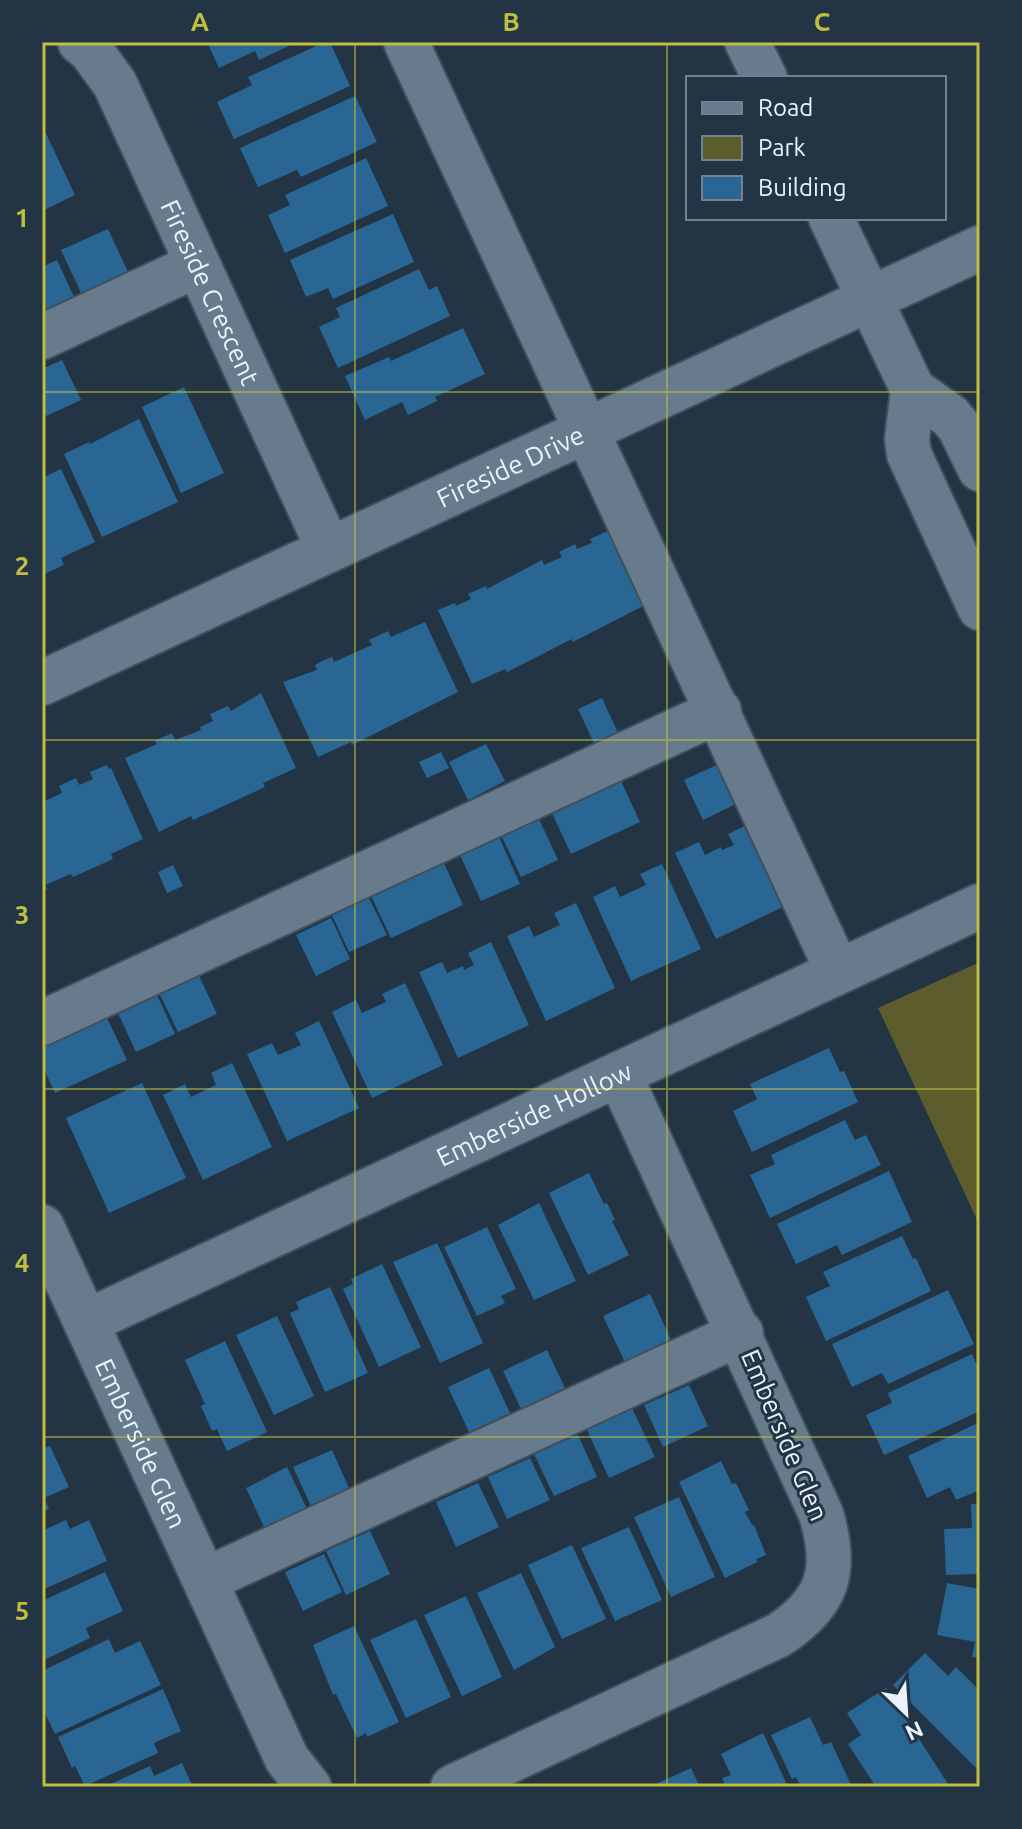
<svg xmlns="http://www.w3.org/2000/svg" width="1022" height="1829" font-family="Ubuntu,sans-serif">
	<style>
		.green { fill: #5c5c2c }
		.building { fill: #2a6693 }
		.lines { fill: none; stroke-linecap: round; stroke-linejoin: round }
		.minor-casing { stroke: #40505c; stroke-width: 48 }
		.minor { stroke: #677b8c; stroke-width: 44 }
		.grid { fill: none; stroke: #c0be40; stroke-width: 2; stroke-opacity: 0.55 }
		.labels { text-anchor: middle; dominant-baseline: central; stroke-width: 6; stroke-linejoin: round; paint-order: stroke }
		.street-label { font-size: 26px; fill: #e8f3fc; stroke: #233544 }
		.neatline { fill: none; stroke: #c0be40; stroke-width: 3 }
		.grid-label { font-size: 26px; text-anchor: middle; font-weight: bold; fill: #c0be40 }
	</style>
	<rect width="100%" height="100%" fill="#233544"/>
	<!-- green -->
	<polygon class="green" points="980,962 980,1226 878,1008"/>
	<!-- building -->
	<g class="building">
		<polygon points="207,42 297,42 259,60 255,51 219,68"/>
		<polygon points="325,42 330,42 350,86 234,139 217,102 252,85 248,77"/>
		<polygon points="355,96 377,142 301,177 297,170 258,187 240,148"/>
		<polygon points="42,125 75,195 42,211"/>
		<polygon points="366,158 388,206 285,253 268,215 290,205 285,195"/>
		<polygon points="393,214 414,262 333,299 328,288 306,297 290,260"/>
		<polygon points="108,229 129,274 82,295 61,250"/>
		<polygon points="57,260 74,297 42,312 42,267"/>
		<polygon points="419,269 429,290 437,286 450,316 338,368 319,327 340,317 336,308"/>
		<polygon points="463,328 485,374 435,397 437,401 408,415 402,402 365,420 345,376 389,357 391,361"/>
		<polygon points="62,360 81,400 46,416 42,408 42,369"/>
		<polygon points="184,387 224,473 181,493 142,407"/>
		<polygon points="139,419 178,502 102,537 64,454 89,442 90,444"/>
		<polygon points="61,469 95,542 61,558 64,565 42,575 42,478"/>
		<polygon points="610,530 645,605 573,642 572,639 507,672 505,669 472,684 438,610 455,603 456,606 471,599 468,594 486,586 487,589 542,560 544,565 562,557 559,552 575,544 577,549 592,543 590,539"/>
		<polygon points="425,622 458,692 352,745 351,742 318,757 283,682 317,670 315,665 322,661 332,657 334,662 372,645 369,640 388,631 391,637"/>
		<polygon points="261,693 296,768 263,783 265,787 193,820 191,816 159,832 125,758 157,744 155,741 172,733 175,740 201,730 200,727 213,721 210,714 228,706 231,711"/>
		<polygon points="602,698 618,733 594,743 578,709"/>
		<polygon points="486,744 505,781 468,800 449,762"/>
		<polygon points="441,752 449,768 427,778 419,762"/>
		<polygon points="723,762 742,801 703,820 684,780"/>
		<polygon points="107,765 109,769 111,768 143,839 111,854 113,859 73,877 71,874 45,885 47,889 42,891 42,796 45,801 62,793 59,786 76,778 79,785 93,779 90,772"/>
		<polygon points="620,779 640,822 571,854 551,811"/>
		<polygon points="539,819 558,860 521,877 502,837"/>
		<polygon points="749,824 787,905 716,939 675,853 699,842 705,855 721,847 722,850 734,845 728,834"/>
		<polygon points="499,837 520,884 481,901 460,855"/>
		<polygon points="443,861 463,905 391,938 370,894"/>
		<polygon points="662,864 701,949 631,981 593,897 615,886 620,897 646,885 640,874"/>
		<polygon points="173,865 183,886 167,893 158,872"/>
		<polygon points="369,898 387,935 349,952 332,915"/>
		<polygon points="576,903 615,988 546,1021 507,936 529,926 534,937 560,925 554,913"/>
		<polygon points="331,918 350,959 316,976 296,935"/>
		<polygon points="491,942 529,1025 458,1058 419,972 442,962 447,973 463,966 464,970 474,965 468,953"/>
		<polygon points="199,976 217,1014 178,1032 160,995"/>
		<polygon points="405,983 443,1065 372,1098 332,1012 356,1000 362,1013 386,1002 382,994"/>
		<polygon points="157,995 175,1034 136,1052 118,1013"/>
		<polygon points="107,1018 127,1060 55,1093 42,1065 42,1047"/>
		<polygon points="319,1021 359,1108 287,1141 247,1054 272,1043 278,1055 301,1045 295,1033"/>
		<polygon points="829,1048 840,1072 844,1071 858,1102 752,1152 733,1111 757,1099 750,1084"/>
		<polygon points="232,1063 272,1147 203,1180 163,1095 185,1084 191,1097 216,1085 211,1073"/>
		<polygon points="142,1083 186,1178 109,1213 66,1118"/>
		<polygon points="845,1120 855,1140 866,1135 881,1165 770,1218 750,1175 775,1164 771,1155"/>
		<polygon points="889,1171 912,1222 842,1255 837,1245 796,1264 777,1224"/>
		<polygon points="589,1173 604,1204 607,1203 615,1220 612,1221 629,1255 588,1275 549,1193"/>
		<polygon points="539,1203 576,1281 534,1300 498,1225"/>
		<polygon points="487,1227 516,1289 501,1296 505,1303 477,1316 444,1247"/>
		<polygon points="902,1236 913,1259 916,1258 931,1291 826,1341 806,1297 830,1286 823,1272"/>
		<polygon points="437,1243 483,1343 440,1363 393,1262"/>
		<polygon points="382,1264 421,1347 379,1367 343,1289 353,1284 351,1279"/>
		<polygon points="330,1287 368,1373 325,1392 290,1313 299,1309 296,1302"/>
		<polygon points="948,1290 974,1344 888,1384 882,1373 852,1387 832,1344"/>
		<polygon points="650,1294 671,1340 625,1362 603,1316"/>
		<polygon points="277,1316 314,1396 274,1415 236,1335"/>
		<polygon points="225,1341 267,1432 227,1451 217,1429 212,1431 201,1406 205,1404 185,1360"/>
		<polygon points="547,1350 565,1388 521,1409 503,1371"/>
		<polygon points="972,1354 980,1373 980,1411 884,1455 866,1415 892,1403 888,1393"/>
		<polygon points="489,1368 510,1413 469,1432 448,1387"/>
		<polygon points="689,1385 708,1426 663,1447 644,1405"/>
		<polygon points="632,1408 655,1457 609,1478 587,1430"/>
		<polygon points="980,1422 980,1490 956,1500 950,1487 927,1498 908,1456"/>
		<polygon points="578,1435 597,1477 554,1496 534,1454"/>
		<polygon points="50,1446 69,1487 44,1498 49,1509 42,1512 42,1449"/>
		<polygon points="332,1450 349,1488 311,1506 293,1467"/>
		<polygon points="530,1458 550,1500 507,1519 488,1477"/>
		<polygon points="721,1461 732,1484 736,1483 749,1510 745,1512 752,1525 754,1525 766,1555 756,1559 757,1562 725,1578 679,1482"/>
		<polygon points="287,1467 307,1509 265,1529 246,1488"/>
		<polygon points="478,1483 499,1527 456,1547 436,1502"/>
		<polygon points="679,1497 715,1577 671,1597 634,1517"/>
		<polygon points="971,1504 980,1504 980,1574 946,1575 944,1529 972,1528"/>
		<polygon points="66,1520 70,1529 89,1520 107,1561 42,1590 42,1531"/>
		<polygon points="629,1527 662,1600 615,1621 581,1548"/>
		<polygon points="370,1531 390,1574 346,1595 326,1551"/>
		<polygon points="572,1545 606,1619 562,1639 528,1565"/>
		<polygon points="324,1554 342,1592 303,1611 285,1572"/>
		<polygon points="105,1572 123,1611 86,1628 90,1638 42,1661 42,1601"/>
		<polygon points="521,1573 555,1647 514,1670 477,1593"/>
		<polygon points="947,1583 980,1589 980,1658 972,1657 975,1642 937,1635"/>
		<polygon points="466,1596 502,1677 462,1696 424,1615"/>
		<polygon points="416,1619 451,1697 406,1718 370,1640"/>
		<polygon points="354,1626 399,1722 367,1737 366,1733 357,1738 336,1694 333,1695 313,1645"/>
		<polygon points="109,1639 115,1653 140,1641 161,1685 55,1734 42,1707 42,1671"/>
		<polygon points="925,1653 948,1676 956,1667 980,1691 980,1772 893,1685"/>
		<polygon points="886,1688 950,1787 876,1787 848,1744 861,1735 847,1713"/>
		<polygon points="163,1689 181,1731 154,1743 158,1753 85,1786 75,1766 72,1768 58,1737"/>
		<polygon points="810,1717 823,1745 831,1742 852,1787 801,1787 796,1777 792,1779 771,1735"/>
		<polygon points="763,1733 788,1787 726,1787 722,1778 731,1775 721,1754"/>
		<polygon points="182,1763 193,1787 104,1787 150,1766 154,1776"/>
		<polygon points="691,1768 700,1787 658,1787 656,1784"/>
	</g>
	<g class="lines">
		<!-- minor casing -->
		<g class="minor-casing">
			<g id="minor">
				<path id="s1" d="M80 42 91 51 115 84 329 550"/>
				<polyline points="406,42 838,972"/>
				<polyline points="747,42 765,78"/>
				<polyline points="831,218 913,390 950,416 960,428 980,469"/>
				<polyline points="42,337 197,265"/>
				<polyline points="913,390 907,439 909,454 980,608"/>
				<path id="s2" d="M42 683 980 248"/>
				<polyline points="42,1023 719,711"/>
				<path id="s3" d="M42 1227 287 1759 309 1787"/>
				<path id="s4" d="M86 1322 980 906"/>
				<polyline points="205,1580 741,1333"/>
				<path d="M453 1787 779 1635C829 1602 838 1570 821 1514L619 1074"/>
			</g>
		</g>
		<!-- minor -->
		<use href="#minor" class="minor"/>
	</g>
	<!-- grid -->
	<path class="grid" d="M355 42V1787M667 42V1787M42 392H980M42 740H980M42 1089H980M42 1437H980"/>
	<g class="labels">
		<!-- street labels -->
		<g class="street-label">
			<text stroke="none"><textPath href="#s1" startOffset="284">Fireside Crescent</textPath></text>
			<text stroke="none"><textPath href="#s2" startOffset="516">Fireside Drive</textPath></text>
			<text stroke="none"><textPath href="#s4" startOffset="494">Emberside Hollow</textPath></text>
			<text transform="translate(785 1435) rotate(67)">Emberside Glen</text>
			<text stroke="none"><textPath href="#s3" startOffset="238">Emberside Glen</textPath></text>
		</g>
	</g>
	<!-- border -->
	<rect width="1022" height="1829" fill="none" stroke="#233544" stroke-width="88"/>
	<!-- legend -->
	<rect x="686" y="76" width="260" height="144" fill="#233544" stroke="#72818e" stroke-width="2"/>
	<rect x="702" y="102" width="40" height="12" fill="#677b8c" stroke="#72818e" stroke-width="2"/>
	<text x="758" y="116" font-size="24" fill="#e8f3fc">Road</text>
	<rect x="702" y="136" width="40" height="24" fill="#5c5c2c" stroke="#72818e" stroke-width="2"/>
	<text x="758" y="156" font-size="24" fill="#e8f3fc">Park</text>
	<rect x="702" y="176" width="40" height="24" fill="#2a6693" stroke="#72818e" stroke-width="2"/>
	<text x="758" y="196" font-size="24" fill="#e8f3fc">Building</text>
	<!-- north arrow -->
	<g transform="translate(906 1713) rotate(155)" stroke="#233544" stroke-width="6" paint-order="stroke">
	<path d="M0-6L14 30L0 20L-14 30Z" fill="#e8f3fc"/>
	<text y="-12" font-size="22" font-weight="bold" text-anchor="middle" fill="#e8f3fc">N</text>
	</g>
	<rect x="44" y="44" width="934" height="1741" class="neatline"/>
	<g class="grid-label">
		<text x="200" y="31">A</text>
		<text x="511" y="31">B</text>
		<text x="822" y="31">C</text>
		<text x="22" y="227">1</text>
		<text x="22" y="575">2</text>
		<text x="22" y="924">3</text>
		<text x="22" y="1272">4</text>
		<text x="22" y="1620">5</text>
	</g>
</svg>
